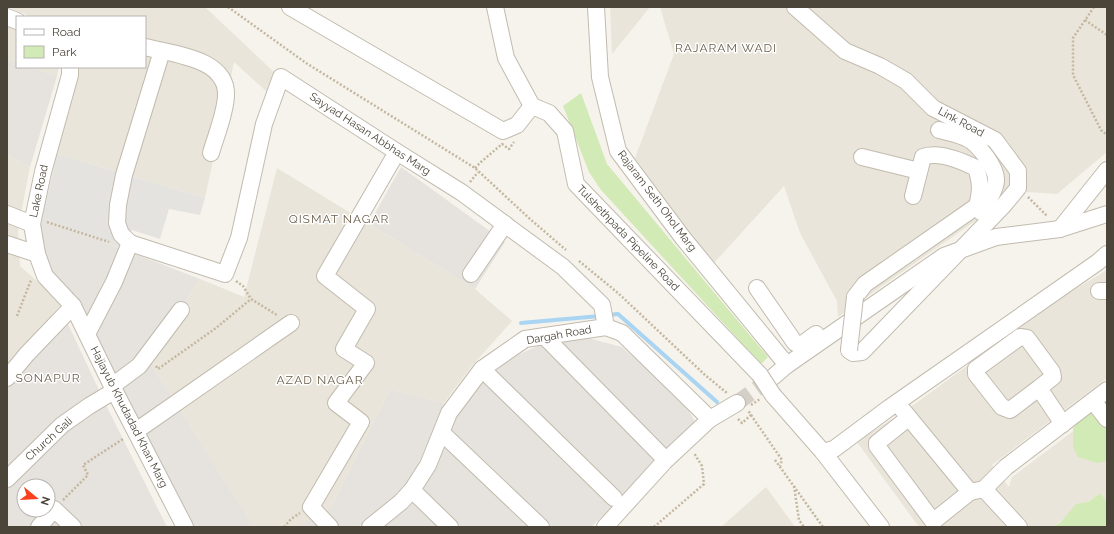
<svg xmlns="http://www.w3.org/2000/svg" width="1114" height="534" font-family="Raleway,sans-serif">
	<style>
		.residential { fill: #eae5da }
		.industrial { fill: #e6e2dd; fill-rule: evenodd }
		.green { fill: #d2eab5 }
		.parking { fill: #e5e3e0 }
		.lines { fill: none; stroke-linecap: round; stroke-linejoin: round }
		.stream { stroke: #a9d4f2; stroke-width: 4 }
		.minor-tunnel { stroke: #d4d0c8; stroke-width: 16; stroke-dasharray: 16 8; stroke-linecap: butt }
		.minor-casing { stroke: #c2bbae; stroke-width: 18 }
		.path { stroke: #c4b79f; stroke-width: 2.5; stroke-dasharray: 2 2; stroke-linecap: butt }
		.minor { stroke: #fff; stroke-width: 16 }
		.minor-bridge-casing { stroke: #c2bbae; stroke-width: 18; stroke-linecap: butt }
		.minor-bridge { stroke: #fff; stroke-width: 16 }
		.labels { text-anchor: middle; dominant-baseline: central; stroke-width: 3; stroke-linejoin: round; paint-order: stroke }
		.street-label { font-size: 11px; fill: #4b4439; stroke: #fff }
		.neighbourhood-label { font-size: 12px; letter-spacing: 1px; fill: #6e6250; stroke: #fff }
	</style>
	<rect width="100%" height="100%" fill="#f6f3ec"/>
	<!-- residential -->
	<g class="residential">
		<polygon points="8,7 205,7 274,72 266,91 234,62 205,198 57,154 80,67 145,67 145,17 32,17"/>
		<polygon points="610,7 650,7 612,54"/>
		<polygon points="660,7 1107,7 1107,152 1057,194 997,190 981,217 838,317 837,301 800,233 784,186 713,264 635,158 674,54"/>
		<polygon points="7,22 17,26 17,63 7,60"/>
		<polygon points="29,67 59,67 57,76"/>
		<polygon points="7,154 30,167 18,229 20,266 62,303 7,368"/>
		<polygon points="277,168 475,289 512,321 471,367 444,403 390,389 331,507 299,527 254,527 147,358 200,279 244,297"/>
		<polygon points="1107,270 1107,378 992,465 1009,487 1012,477 1104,408 1107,413 1107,502 1100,493 1053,527 919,527 857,442 912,406 1059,299"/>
		<polygon points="766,487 795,527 721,527"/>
	</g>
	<!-- industrial -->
	<g class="industrial">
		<polygon points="7,60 17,63 17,67 29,67 57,76 30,167 7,154"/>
		<polygon points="401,167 505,242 475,289 369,224"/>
		<polygon points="42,218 200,279 147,358 254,527 192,527 51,274 39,242"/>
		<path d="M67 322 106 405 167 527H7V388L27 363ZM24 486H48V510H24Z"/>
		<polygon points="588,338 622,347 683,401 699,428 591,527 382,527 457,414 482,382 513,357 538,346"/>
		<polygon points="390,389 444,403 417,467 397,496 358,527 299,527 331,507"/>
	</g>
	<!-- green -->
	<g class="green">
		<polygon points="581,93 607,164 768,357 761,364 601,190 589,172 563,106"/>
		<polygon points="1107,397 1107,461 1097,463 1078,457 1073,447 1073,428 1089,411"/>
		<polygon points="1100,493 1107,502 1107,527 1053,527 1061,522 1076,504 1088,502"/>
	</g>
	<!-- parking -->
	<polygon class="parking" points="57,154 205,198 200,215 169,209 160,239 132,230 118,247 42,218"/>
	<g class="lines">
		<!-- stream -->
		<g class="stream">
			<polyline points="607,315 618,314 717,402"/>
			<polyline points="521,323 600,316"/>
		</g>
		<!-- minor-tunnel -->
		<polyline class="minor-tunnel" points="737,403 773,377"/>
		<!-- minor casing -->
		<g class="minor-casing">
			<g id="minor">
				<polyline points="290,7 503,131 517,125 532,106 549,113 565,131 576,184 760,375"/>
				<polyline points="495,7 506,58 532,106"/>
				<polyline points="596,7 600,77 618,151 683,238 787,365"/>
				<polyline points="795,7 845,51 880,66 906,81 933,108 995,140 1018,171 1018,188 1003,206 862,352 853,353 849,350"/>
				<polyline points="7,17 17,21"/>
				<path d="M145 47C172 54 228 58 226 96 225 115 216 135 211 153"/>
				<polyline points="70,67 70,75 43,172 32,224 37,254 45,276 73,306 112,386 185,527"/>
				<path d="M939 130C948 132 957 134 966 138 978 143 997 168 996 181 995 192 986 203 981 212"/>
				<polyline points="862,157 919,171"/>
				<polyline points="7,214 32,224"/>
				<polyline points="1060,229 1107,170"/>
				<polyline points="130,243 121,234 117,223 118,205 124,175 162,51"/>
				<polyline points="7,244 37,254"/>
				<polyline points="471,274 505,224"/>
				<polyline points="757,288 795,343 801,345 816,334"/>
				<polyline points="1099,291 1107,291"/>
				<path d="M855 297 865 284 977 206C981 191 981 182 976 168 962 161 938 151 923 157L913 196"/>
				<polyline points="87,334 114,282 130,243 225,274 239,238 264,124 281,77 397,152 461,192 563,267 602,305 606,327"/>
				<polyline points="545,337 660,454"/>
				<polyline points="482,369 614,498"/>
				<polyline points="773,377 787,365 944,256 996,237 1060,229 1107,214"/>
				<polyline points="7,378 27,354 73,306"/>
				<polyline points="112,386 139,366 181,310"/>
				<polyline points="1039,388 1010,410 1002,407 976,374 976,369 1020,337 1027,338 1052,372 1053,377 1039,388 1063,424"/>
				<polyline points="773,395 823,452 881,527"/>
				<polyline points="1093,401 1107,419"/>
				<polyline points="897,403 970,492 984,489 1006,467 1107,390"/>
				<polyline points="902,423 877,443 877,446 932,520 935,520 970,492"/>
				<polyline points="136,431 291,323"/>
				<polyline points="442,433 541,527"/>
				<polyline points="823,452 834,449 889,408 1098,262 1107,254"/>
				<polyline points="7,479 62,425 89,406 114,391"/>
				<polyline points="984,489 1019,527"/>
				<polyline points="412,490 450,527"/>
				<polyline points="39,527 54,509 73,527"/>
				<polyline points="330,527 311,507 361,422 336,403 366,363 344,349 367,309 325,276 397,152"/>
				<polyline points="370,527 401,502 412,490 428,465 449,413 482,369 525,339 606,327 622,333 710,419"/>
				<polyline points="605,527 664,462 710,419 737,403"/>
			</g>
		</g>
		<!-- path -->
		<g class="path">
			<polyline points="228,7 306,63 475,168 530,219 566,250"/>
			<polyline points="1094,7 1073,38 1073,75 1101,130 1107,135"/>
			<polyline points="1085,20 1107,35"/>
			<polyline points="475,168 481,162 502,144 509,149 514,142"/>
			<polyline points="470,182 478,172"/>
			<polyline points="1028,197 1047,216"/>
			<polyline points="47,222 109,242"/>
			<polyline points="579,261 618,293 705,375 727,393"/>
			<polyline points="236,281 243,286 251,299 277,315"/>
			<polyline points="17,316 31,280"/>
			<polyline points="156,366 158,369 216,328 251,299"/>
			<polyline points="751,405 760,399"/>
			<polyline points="751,415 782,460 780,466"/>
			<polyline points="738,419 742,423 751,415 748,410"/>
			<polyline points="775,460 823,527"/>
			<polyline points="794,486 799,520 804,527"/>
			<polyline points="63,500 88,475 83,465 123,439"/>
			<polyline points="284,527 291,519 300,513"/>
			<polyline points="654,527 704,484 702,466 694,453"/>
		</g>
		<!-- minor -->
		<use href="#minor" class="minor"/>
		<!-- minor-bridge casing -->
		<g class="minor-bridge-casing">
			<g id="minor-bridge">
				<polyline points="849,350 855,297"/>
				<polyline points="760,375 773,395"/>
			</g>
		</g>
		<!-- minor-bridge -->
		<use href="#minor-bridge" class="minor-bridge"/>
	</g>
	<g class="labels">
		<!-- street labels -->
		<g class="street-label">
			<text transform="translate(961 122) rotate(28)">Link Road</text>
			<text transform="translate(370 134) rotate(33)">Sayyad Hasan Abbhas Marg</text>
			<text transform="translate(39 191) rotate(-78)">Lake Road</text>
			<text transform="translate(657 201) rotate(53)">Rajaram Seth Ohol Marg</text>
			<text transform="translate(628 238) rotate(46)">Tulshethpada Pipeline Road</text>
			<text transform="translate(559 335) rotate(-10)">Dargah Road</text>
			<text transform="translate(129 417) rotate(63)">Hajiayub Khudadad Khan Marg</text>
			<text transform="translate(49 439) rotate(-42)">Church Gali</text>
		</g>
		<!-- neighbourhood labels -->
		<g class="neighbourhood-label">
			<text x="726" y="48">RAJARAM WADI</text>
			<text x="339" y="219">QISMAT NAGAR</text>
			<text x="48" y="378">SONAPUR</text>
			<text x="320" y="380">AZAD NAGAR</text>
		</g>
	</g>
	<!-- border -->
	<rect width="1114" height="534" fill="none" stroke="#4b4439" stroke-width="16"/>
	<!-- legend -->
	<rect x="16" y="16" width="130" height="52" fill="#ffffff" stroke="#b7b4b0"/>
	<rect x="24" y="29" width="20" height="6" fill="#ffffff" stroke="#b7b4b0"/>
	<text x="52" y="36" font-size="12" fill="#4b4439">Road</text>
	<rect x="24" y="46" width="20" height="12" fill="#d2eab5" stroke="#b7b4b0"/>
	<text x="52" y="56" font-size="12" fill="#4b4439">Park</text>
	<!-- north arrow -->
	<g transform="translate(36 498) rotate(108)"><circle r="19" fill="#ffffff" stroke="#b7b4b0"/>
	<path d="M0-3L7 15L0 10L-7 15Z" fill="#fc3f1d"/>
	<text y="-6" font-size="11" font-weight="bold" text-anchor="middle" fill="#4b4439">N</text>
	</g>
</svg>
